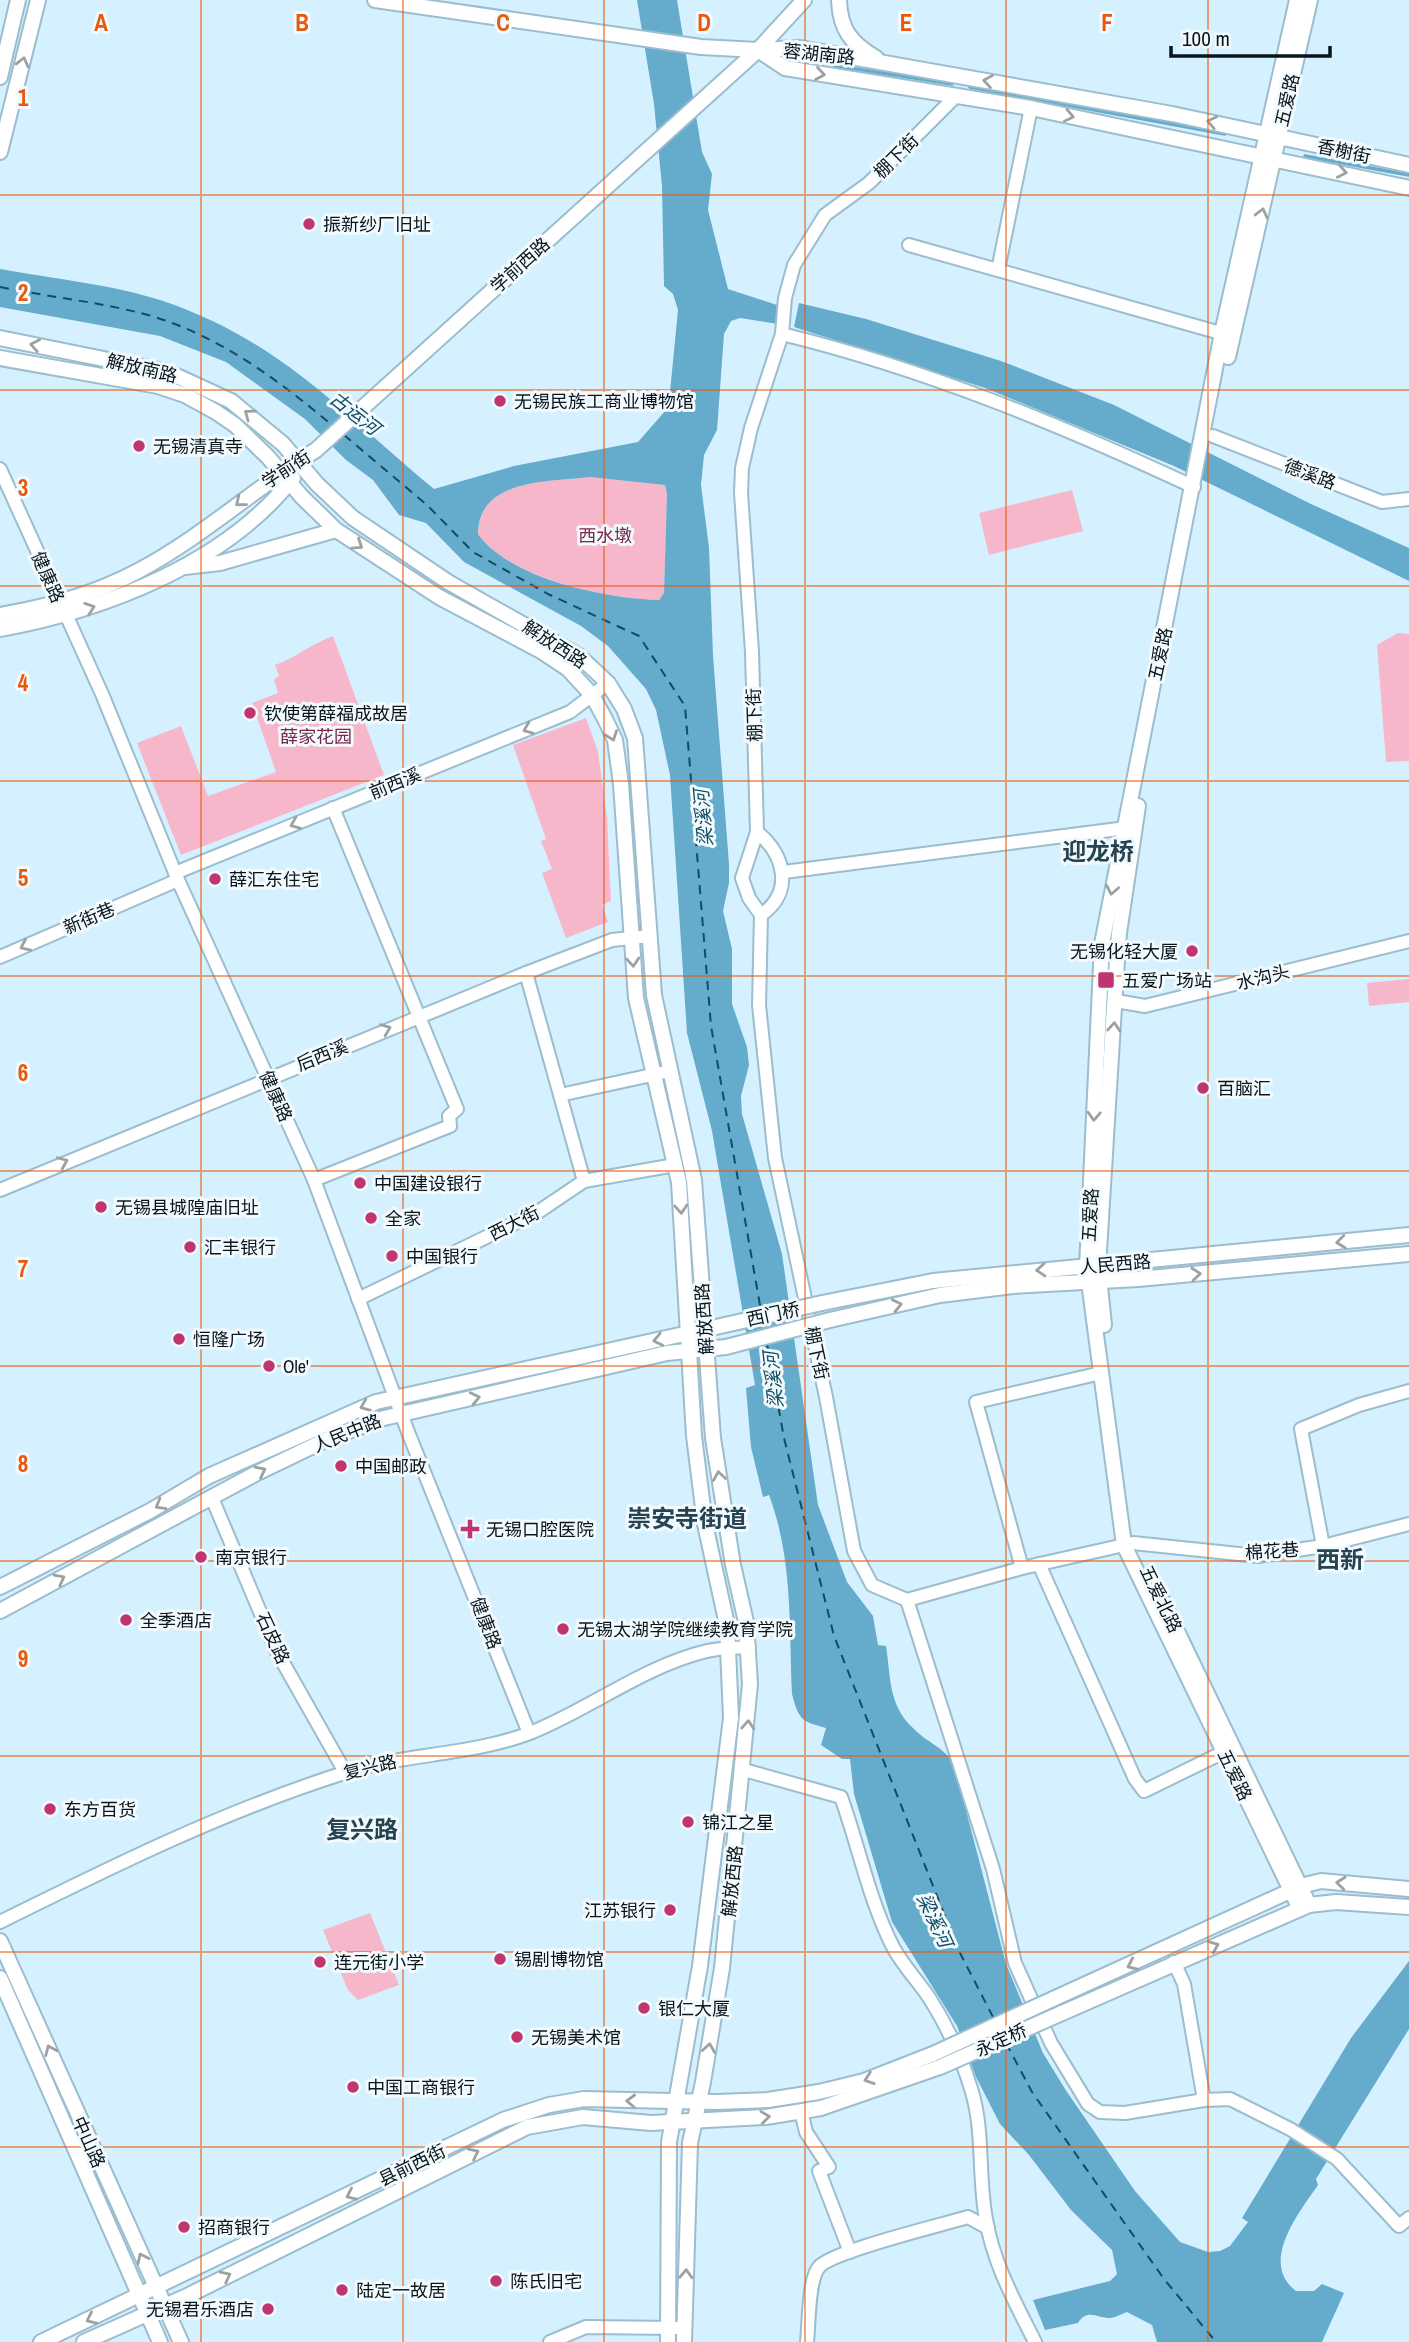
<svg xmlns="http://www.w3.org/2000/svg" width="1409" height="2342" font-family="'Archivo Narrow','Noto Sans SC',sans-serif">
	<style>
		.green { fill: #f7b7cb }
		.water { fill: #65abcb; fill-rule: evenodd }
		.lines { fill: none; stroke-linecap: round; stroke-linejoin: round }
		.stream { stroke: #65abcb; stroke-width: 3.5 }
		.ferry { stroke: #114c62; stroke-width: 2; stroke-dasharray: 9 7; stroke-linecap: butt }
		.minor-casing { stroke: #9bbdcd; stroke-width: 16 }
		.major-casing { stroke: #9bbdcd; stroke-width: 18 }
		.minor { stroke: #fff; stroke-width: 12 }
		.major { stroke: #fff; stroke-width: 14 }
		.major-bridge-casing { stroke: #9bbdcd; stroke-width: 18; stroke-linecap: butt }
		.major-bridge { stroke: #fff; stroke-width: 14 }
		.oneway { stroke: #9ca1a3 }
		.grid { fill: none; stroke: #e8590c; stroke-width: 2; stroke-opacity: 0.55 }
		.poi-dot { fill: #be3570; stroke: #f3fafe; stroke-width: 2.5 }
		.labels { text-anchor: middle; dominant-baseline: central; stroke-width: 6; stroke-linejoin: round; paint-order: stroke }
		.street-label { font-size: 18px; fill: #08151a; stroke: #f3fafe }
		.poi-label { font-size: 18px; fill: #08151a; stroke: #f3fafe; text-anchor: start }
		.park-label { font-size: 18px; fill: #782948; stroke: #f3fafe }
		.water-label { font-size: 19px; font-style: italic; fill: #114c62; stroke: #f3fafe }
		.district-label { font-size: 24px; font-weight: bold; fill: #254351; stroke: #f3fafe }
		.grid-label { font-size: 23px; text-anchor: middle; font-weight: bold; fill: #e8590c; stroke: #f3fafe; stroke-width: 6; stroke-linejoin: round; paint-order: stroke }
	</style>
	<rect width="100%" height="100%" fill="#d5f1ff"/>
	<!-- green -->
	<g class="green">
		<path d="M590 477 665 485 667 494 664 593 659 600C606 599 511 579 478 534 478 478 550 482 590 477Z"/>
		<polygon points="1072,490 1083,531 989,555 979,513"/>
		<polygon points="1398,633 1409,634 1409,761 1386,762 1377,645"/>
		<path d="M333 636 384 775 181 855 137 743 181 726 208 796 276 772 252 703 278 693 274 679 279 676 275 665C297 657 311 644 333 636Z"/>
		<polygon points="586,718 598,752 607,818 611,901 602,905 608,922 566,938 542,873 552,869 541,841 546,839 513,745"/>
		<polygon points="1409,979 1409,1002 1369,1006 1367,983"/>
		<polygon points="370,1913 399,1985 358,2000 348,1990 323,1930"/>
	</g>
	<!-- water -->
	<g class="water">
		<path d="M637 0H677L702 152 712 174 708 210 728 289 780 306 778 324 740 318 731 321 724 334 717 430 704 455 701 485 709 548 713 656 729 864V883L723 911 732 949V1004L747 1047 749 1065 741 1096 742 1114 782 1254 818 1505 847 1582 873 1616 878 1645 886 1646C891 1677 888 1705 913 1728 926 1742 944 1747 954 1764L1006 1964 1043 2053 1065 2089 1135 2191 1180 2242 1208 2252 1220 2251 1230 2246 1248 2222 1242 2218 1351 2038 1409 1961V2029L1316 2179 1318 2185C1298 2214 1259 2263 1296 2291H1314L1322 2284 1344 2293 1322 2342H1157L1152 2325 1127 2312C1122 2314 1114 2318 1110 2318 1097 2318 1087 2308 1078 2323L1045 2330 1033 2300 1110 2281 1117 2274 1112 2250 1071 2210 1029 2155 1000 2124 976 2077 957 2026 892 1922 854 1794 850 1759H842L821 1745 826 1728C801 1721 799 1720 792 1694 789 1627 793 1559 769 1495L763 1497 751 1447 746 1388 755 1385 712 1131 687 1033 670 775 656 710 646 689 608 646 581 626 464 562 426 523 399 515 373 480 346 460 305 419 226 362 160 336 0 307V269C54 279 111 284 163 301 281 341 342 413 434 489L514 466 638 442 666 410 670 392 678 310 673 294 664 286 662 186 654 104ZM590 477 665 485 667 494 664 593 659 600C606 599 510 579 478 534 478 478 550 482 590 477Z"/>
		<polygon points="799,303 866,319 1001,361 1114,405 1311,504 1409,548 1409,581 1174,466 985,388 794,327"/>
	</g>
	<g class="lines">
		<!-- stream -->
		<g class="stream">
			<polyline points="805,61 952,84"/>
			<polyline points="970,87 1225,134"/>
			<polyline points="1305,156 1409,175"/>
		</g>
		<!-- ferry -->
		<g class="ferry">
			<path d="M0 287C49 297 100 302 148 315 218 335 277 379 332 425"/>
			<polyline points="344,435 427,505 473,552 548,594 639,636 685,706 711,1026 761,1311"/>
			<polyline points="767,1344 784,1438 834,1636 958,1949 994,2019"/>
			<polyline points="1006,2043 1032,2092 1164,2279 1216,2342"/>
		</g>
		<!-- minor casing -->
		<g class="minor-casing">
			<g id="minor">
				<polyline points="957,95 869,183 825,215 794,265 785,298 782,334 751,428 742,468 741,493 752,652 757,832 742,878 749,898 761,915 759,1005 775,1158 826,1397 854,1551 872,1585 907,1600 993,1869 1015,1963 1051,2043 1088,2104 1100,2112 1125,2113 1204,2100 1230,2099 1290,2129 1337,2159 1399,2226 1409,2218"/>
				<polyline points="909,245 1231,336"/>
				<polyline points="998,270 1031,108"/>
				<path d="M782 334C925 369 1061 425 1194 487"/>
				<polyline points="1213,436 1382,502 1409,499"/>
				<polyline points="0,469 102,694 178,880 314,1180 408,1432 529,1733"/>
				<path d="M757 832C785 855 794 892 761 915"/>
				<polyline points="784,872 1134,827"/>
				<polyline points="175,873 570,712 608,683"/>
				<polyline points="0,957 178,880"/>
				<polyline points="526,973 584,1181"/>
				<polyline points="1116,1001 1145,1006 1409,941"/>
				<polyline points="560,1095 670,1071"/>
				<polyline points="314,1180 450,1126 449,1116 457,1109 333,808"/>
				<polyline points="0,1190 526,973 612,940 650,936"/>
				<polyline points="358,1299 538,1212 584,1181 675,1165"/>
				<polyline points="212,1498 277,1652 345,1772"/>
				<polyline points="1323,1546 1301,1429 1359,1405 1409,1391"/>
				<polyline points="1039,1564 1135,1779 1144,1791 1224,1752"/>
				<polyline points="1022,1568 976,1402 1101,1373"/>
				<polyline points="907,1600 1022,1568 1133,1543 1258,1556 1323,1546 1409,1524"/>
				<path d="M744 1770 841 1797C859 1847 869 1900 893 1947 903 1966 919 1982 930 1999 947 2026 963 2061 972 2092 984 2132 978 2177 986 2219 993 2263 1015 2302 1035 2342"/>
				<path d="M0 1922C113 1866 224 1811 344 1773 405 1753 469 1756 530 1733 590 1709 644 1666 707 1651 720 1648 735 1648 749 1647"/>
				<polyline points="1174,1962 1184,1984 1204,2100"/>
				<polyline points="801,2111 806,2132 829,2167 819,2171 850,2252"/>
				<polyline points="550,2342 586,2327 677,2328"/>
				<path d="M807 2342C809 2325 808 2280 819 2267 832 2251 942 2225 968 2217L988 2228"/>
			</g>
		</g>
		<!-- major casing -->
		<g class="major-casing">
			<g id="major">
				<polyline points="375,0 701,47 758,50 800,48 1172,114 1409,165"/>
				<path d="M839 0C840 30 851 43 876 58"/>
				<polyline points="1297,0 1222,333 1102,944 1087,1267 1124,1545 1300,1909"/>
				<polyline points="758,50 785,68 1031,108 1409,188"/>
				<polyline points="0,77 18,0"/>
				<polyline points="0,152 38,0"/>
				<polyline points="0,338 168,372 231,401 283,444 317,484 353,518 448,582 579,656 608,683 624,709 635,738 654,995 694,1180 713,1438 733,1565 746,1622 750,1684 722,1968 703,2082 690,2143 684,2342"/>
				<polyline points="1228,357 1310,0"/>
				<polyline points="0,358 158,386 185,395 216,412 235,425 268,457 302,497 336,530 439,597 541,651 568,669 592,695 605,719 615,740 621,784 636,998 679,1182 694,1436 705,1524 727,1625 731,1718 700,1966 669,2142 668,2342"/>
				<polyline points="185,567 220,563 336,530"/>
				<path d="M0 615C48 607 95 594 138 571 202 537 255 488 316 450L758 50 804 0"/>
				<path d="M0 629C105 610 225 564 293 478"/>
				<polyline points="822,1303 933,1281 1409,1235"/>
				<polyline points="830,1320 940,1295 1013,1286 1138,1279 1409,1254"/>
				<polyline points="1104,1325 1098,1267 1116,975 1119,933 1138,806"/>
				<polyline points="0,1587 150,1511 209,1476 376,1402 725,1325"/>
				<polyline points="1160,1596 1309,1905"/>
				<polyline points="0,1611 255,1474 332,1437 384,1418 667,1353 726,1347"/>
				<polyline points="0,1941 181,2342"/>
				<polyline points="0,1978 160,2342"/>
				<polyline points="1053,1999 1301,1886 1321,1881 1409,1889"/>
				<polyline points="1062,2013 1309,1905 1336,1902 1409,1907"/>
				<polyline points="41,2342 503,2120 549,2105 584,2099 717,2102 768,2100 819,2092 864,2081 933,2054"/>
				<polyline points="84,2342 185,2297 527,2127 583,2117 651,2123 766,2117 821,2108 940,2067"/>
			</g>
		</g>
		<!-- minor -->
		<use href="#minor" class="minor"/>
		<!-- major -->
		<use href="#major" class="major"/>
		<!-- major-bridge casing -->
		<g class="major-bridge-casing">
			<g id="major-bridge">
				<polyline points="725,1325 822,1303"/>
				<polyline points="726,1347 830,1320"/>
				<polyline points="933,2054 1053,1999"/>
				<polyline points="940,2067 1062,2013"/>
			</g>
		</g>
		<!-- major-bridge -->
		<use href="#major-bridge" class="major-bridge"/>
	</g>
	<!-- one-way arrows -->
	<defs><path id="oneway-chevron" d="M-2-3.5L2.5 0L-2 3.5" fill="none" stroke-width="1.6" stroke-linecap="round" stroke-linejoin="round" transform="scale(1.75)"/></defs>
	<g class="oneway">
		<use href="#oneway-chevron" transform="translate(23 62) rotate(-76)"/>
		<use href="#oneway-chevron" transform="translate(820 74) rotate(9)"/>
		<use href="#oneway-chevron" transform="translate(988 81) rotate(-170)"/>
		<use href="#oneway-chevron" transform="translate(1069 116) rotate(12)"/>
		<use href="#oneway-chevron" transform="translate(1212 122) rotate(-168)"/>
		<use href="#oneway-chevron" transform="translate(1342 172) rotate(11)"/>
		<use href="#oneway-chevron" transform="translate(1262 213) rotate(-76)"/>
		<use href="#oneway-chevron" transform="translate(35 345) rotate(-169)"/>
		<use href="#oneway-chevron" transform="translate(249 414) rotate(-143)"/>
		<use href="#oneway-chevron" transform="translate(240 502) rotate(141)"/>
		<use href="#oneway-chevron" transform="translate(358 545) rotate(34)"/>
		<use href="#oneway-chevron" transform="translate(90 608) rotate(-19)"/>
		<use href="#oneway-chevron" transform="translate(528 729) rotate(158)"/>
		<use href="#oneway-chevron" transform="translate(612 736) rotate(70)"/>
		<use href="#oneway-chevron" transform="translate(295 824) rotate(158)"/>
		<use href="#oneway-chevron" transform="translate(1112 890) rotate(101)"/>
		<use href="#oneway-chevron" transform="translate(25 946) rotate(156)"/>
		<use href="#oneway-chevron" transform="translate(633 962) rotate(85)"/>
		<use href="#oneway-chevron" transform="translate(1114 1027) rotate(-86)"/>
		<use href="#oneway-chevron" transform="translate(386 1029) rotate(-22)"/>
		<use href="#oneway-chevron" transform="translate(1094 1116) rotate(93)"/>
		<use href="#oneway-chevron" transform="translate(63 1162) rotate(-23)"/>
		<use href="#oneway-chevron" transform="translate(681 1209) rotate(86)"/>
		<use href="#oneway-chevron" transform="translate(1341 1242) rotate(174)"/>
		<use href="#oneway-chevron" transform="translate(1041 1270) rotate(176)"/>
		<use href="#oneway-chevron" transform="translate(1196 1274) rotate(-5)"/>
		<use href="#oneway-chevron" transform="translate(897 1305) rotate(-13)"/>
		<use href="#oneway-chevron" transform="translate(658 1340) rotate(168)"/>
		<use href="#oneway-chevron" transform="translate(475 1398) rotate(-13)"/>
		<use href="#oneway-chevron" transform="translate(365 1406) rotate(158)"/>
		<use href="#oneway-chevron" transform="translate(261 1471) rotate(-26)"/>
		<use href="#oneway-chevron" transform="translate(719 1476) rotate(-99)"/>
		<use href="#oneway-chevron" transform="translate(160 1505) rotate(150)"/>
		<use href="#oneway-chevron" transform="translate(60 1579) rotate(-28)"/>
		<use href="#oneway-chevron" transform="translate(748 1725) rotate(-86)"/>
		<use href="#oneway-chevron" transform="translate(1341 1883) rotate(-174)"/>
		<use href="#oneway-chevron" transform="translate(1214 1946) rotate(-23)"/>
		<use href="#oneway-chevron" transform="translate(1132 1965) rotate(156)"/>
		<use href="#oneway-chevron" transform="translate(709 2048) rotate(-81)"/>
		<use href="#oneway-chevron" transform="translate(50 2050) rotate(-113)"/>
		<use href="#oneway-chevron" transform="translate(869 2079) rotate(161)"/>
		<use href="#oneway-chevron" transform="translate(631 2101) rotate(-178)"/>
		<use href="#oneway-chevron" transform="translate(765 2117) rotate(-7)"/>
		<use href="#oneway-chevron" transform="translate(474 2153) rotate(-26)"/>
		<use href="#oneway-chevron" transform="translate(351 2195) rotate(155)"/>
		<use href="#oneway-chevron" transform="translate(142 2258) rotate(-116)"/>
		<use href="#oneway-chevron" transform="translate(686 2274) rotate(-88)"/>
		<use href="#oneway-chevron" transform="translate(226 2276) rotate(-27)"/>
		<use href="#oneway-chevron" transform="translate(91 2319) rotate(155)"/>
	</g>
	<!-- grid -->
	<path class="grid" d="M201 0V2342M403 0V2342M604 0V2342M805 0V2342M1006 0V2342M1208 0V2342M0 195H1409M0 390H1409M0 586H1409M0 781H1409M0 976H1409M0 1171H1409M0 1366H1409M0 1561H1409M0 1756H1409M0 1952H1409M0 2147H1409"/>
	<!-- markers -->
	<g class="poi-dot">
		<circle cx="309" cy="224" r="7"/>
		<circle cx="500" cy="401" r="7"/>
		<circle cx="139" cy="446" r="7"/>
		<circle cx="250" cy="713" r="7"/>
		<circle cx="215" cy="879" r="7"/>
		<circle cx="1192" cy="951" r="7"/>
		<rect x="1097" y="971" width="18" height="18" rx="3.5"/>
		<circle cx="1203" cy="1088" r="7"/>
		<circle cx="360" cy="1183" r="7"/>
		<circle cx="101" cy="1207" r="7"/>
		<circle cx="371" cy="1218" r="7"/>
		<circle cx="190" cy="1247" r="7"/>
		<circle cx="392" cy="1256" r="7"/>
		<circle cx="179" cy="1339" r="7"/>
		<circle cx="269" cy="1366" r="7"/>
		<circle cx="341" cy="1466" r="7"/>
		<path d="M466.5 1518.5h7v7h7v7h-7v7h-7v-7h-7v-7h7z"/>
		<circle cx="201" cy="1557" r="7"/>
		<circle cx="126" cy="1620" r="7"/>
		<circle cx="563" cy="1629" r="7"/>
		<circle cx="50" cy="1809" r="7"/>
		<circle cx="688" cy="1822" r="7"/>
		<circle cx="670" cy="1910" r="7"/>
		<circle cx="500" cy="1959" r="7"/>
		<circle cx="320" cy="1962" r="7"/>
		<circle cx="644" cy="2008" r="7"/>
		<circle cx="517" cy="2037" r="7"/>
		<circle cx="353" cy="2087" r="7"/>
		<circle cx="184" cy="2227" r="7"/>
		<circle cx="496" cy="2281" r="7"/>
		<circle cx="342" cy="2290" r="7"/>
		<circle cx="268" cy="2309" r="7"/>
	</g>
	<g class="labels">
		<!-- street labels -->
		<g class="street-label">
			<text transform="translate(819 54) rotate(6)">蓉湖南路</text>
			<text transform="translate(1287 100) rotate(-77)">五爱路</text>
			<text transform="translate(1344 151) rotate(12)">香榭街</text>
			<text transform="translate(896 156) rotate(-45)">棚下街</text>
			<text transform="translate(520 265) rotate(-42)">学前西路</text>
			<text transform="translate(142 368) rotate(13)">解放南路</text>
			<text transform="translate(286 469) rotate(-33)">学前街</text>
			<text transform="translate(1310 474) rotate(21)">德溪路</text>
			<text transform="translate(48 577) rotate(66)">健康路</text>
			<text transform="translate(555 644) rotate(33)">解放西路</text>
			<text transform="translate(1160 654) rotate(-78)">五爱路</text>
			<text transform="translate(754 715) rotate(-92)">棚下街</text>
			<text transform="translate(395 783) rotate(-22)">前西溪</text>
			<text transform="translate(89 918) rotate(-23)">新街巷</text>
			<text transform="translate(1263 977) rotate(-14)">水沟头</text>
			<text transform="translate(322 1055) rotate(-22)">后西溪</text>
			<text transform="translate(276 1096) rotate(66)">健康路</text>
			<text transform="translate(1090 1215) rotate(-87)">五爱路</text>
			<text transform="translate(514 1223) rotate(-27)">西大街</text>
			<text transform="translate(1115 1264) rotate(-5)">人民西路</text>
			<text transform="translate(773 1314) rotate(-12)">西门桥</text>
			<text transform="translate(704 1319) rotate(-94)">解放西路</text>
			<text transform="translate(817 1353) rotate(78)">棚下街</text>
			<text transform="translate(347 1433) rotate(-22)">人民中路</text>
			<text transform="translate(1272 1551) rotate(-4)">棉花巷</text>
			<text transform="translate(1161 1599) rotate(64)">五爱北路</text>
			<text transform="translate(486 1623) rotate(69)">健康路</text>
			<text transform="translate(273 1638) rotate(65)">石皮路</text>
			<text transform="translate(370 1767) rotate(-14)">复兴路</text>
			<text transform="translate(1235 1775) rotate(64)">五爱路</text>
			<text transform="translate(732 1881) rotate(-84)">解放西路</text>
			<text transform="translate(1001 2040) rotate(-24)">永定桥</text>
			<text transform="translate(89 2142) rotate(66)">中山路</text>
			<text transform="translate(412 2165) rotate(-26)">县前西街</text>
		</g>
		<!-- poi labels -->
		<g class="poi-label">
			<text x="323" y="224">振新纱厂旧址</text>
			<text x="514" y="401">无锡民族工商业博物馆</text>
			<text x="153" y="446">无锡清真寺</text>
			<text x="264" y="713">钦使第薛福成故居</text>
			<text x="229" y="879">薛汇东住宅</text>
			<text x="1178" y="951" text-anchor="end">无锡化轻大厦</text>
			<text x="1122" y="980">五爱广场站</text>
			<text x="1217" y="1088">百脑汇</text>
			<text x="374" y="1183">中国建设银行</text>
			<text x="115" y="1207">无锡县城隍庙旧址</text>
			<text x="385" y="1218">全家</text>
			<text x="204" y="1247">汇丰银行</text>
			<text x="406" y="1256">中国银行</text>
			<text x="193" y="1339">恒隆广场</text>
			<text x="283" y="1366">Ole'</text>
			<text x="355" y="1466">中国邮政</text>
			<text x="486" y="1529">无锡口腔医院</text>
			<text x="215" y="1557">南京银行</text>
			<text x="140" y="1620">全季酒店</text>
			<text x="577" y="1629">无锡太湖学院继续教育学院</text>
			<text x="64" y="1809">东方百货</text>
			<text x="702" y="1822">锦江之星</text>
			<text x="656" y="1910" text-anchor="end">江苏银行</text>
			<text x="514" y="1959">锡剧博物馆</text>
			<text x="334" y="1962">连元街小学</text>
			<text x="658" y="2008">银仁大厦</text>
			<text x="531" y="2037">无锡美术馆</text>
			<text x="367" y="2087">中国工商银行</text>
			<text x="198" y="2227">招商银行</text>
			<text x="510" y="2281">陈氏旧宅</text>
			<text x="356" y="2290">陆定一故居</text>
			<text x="254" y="2309" text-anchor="end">无锡君乐酒店</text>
		</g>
		<!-- park labels -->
		<g class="park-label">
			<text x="605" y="535">西水墩</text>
			<text x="316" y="736">薛家花园</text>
		</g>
		<!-- water labels -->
		<g class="water-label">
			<text transform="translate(355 413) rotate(38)">古运河</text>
			<text transform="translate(703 818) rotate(-95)">梁溪河</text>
			<text transform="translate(773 1380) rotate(-96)">梁溪河</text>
			<text transform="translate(935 1920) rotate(65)">梁溪河</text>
		</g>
		<!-- district labels -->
		<g class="district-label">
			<text x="1098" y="851">迎龙桥</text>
			<text x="687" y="1518">崇安寺街道</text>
			<text x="1340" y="1559">西新</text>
			<text x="362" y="1829">复兴路</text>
		</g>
	</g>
	<g class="grid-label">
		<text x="101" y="31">A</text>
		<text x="302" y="31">B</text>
		<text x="503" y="31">C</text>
		<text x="704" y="31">D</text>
		<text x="906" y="31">E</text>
		<text x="1107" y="31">F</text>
		<text x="23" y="106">1</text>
		<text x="23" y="301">2</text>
		<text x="23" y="496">3</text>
		<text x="23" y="691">4</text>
		<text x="23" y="886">5</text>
		<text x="23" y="1081">6</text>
		<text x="23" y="1277">7</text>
		<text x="23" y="1472">8</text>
		<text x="23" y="1667">9</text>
	</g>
	<!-- scale -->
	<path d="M1171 46v10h159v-10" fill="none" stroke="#08151a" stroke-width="3.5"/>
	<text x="1182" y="46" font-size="21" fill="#08151a" stroke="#f3fafe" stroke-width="5" paint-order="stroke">100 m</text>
</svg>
